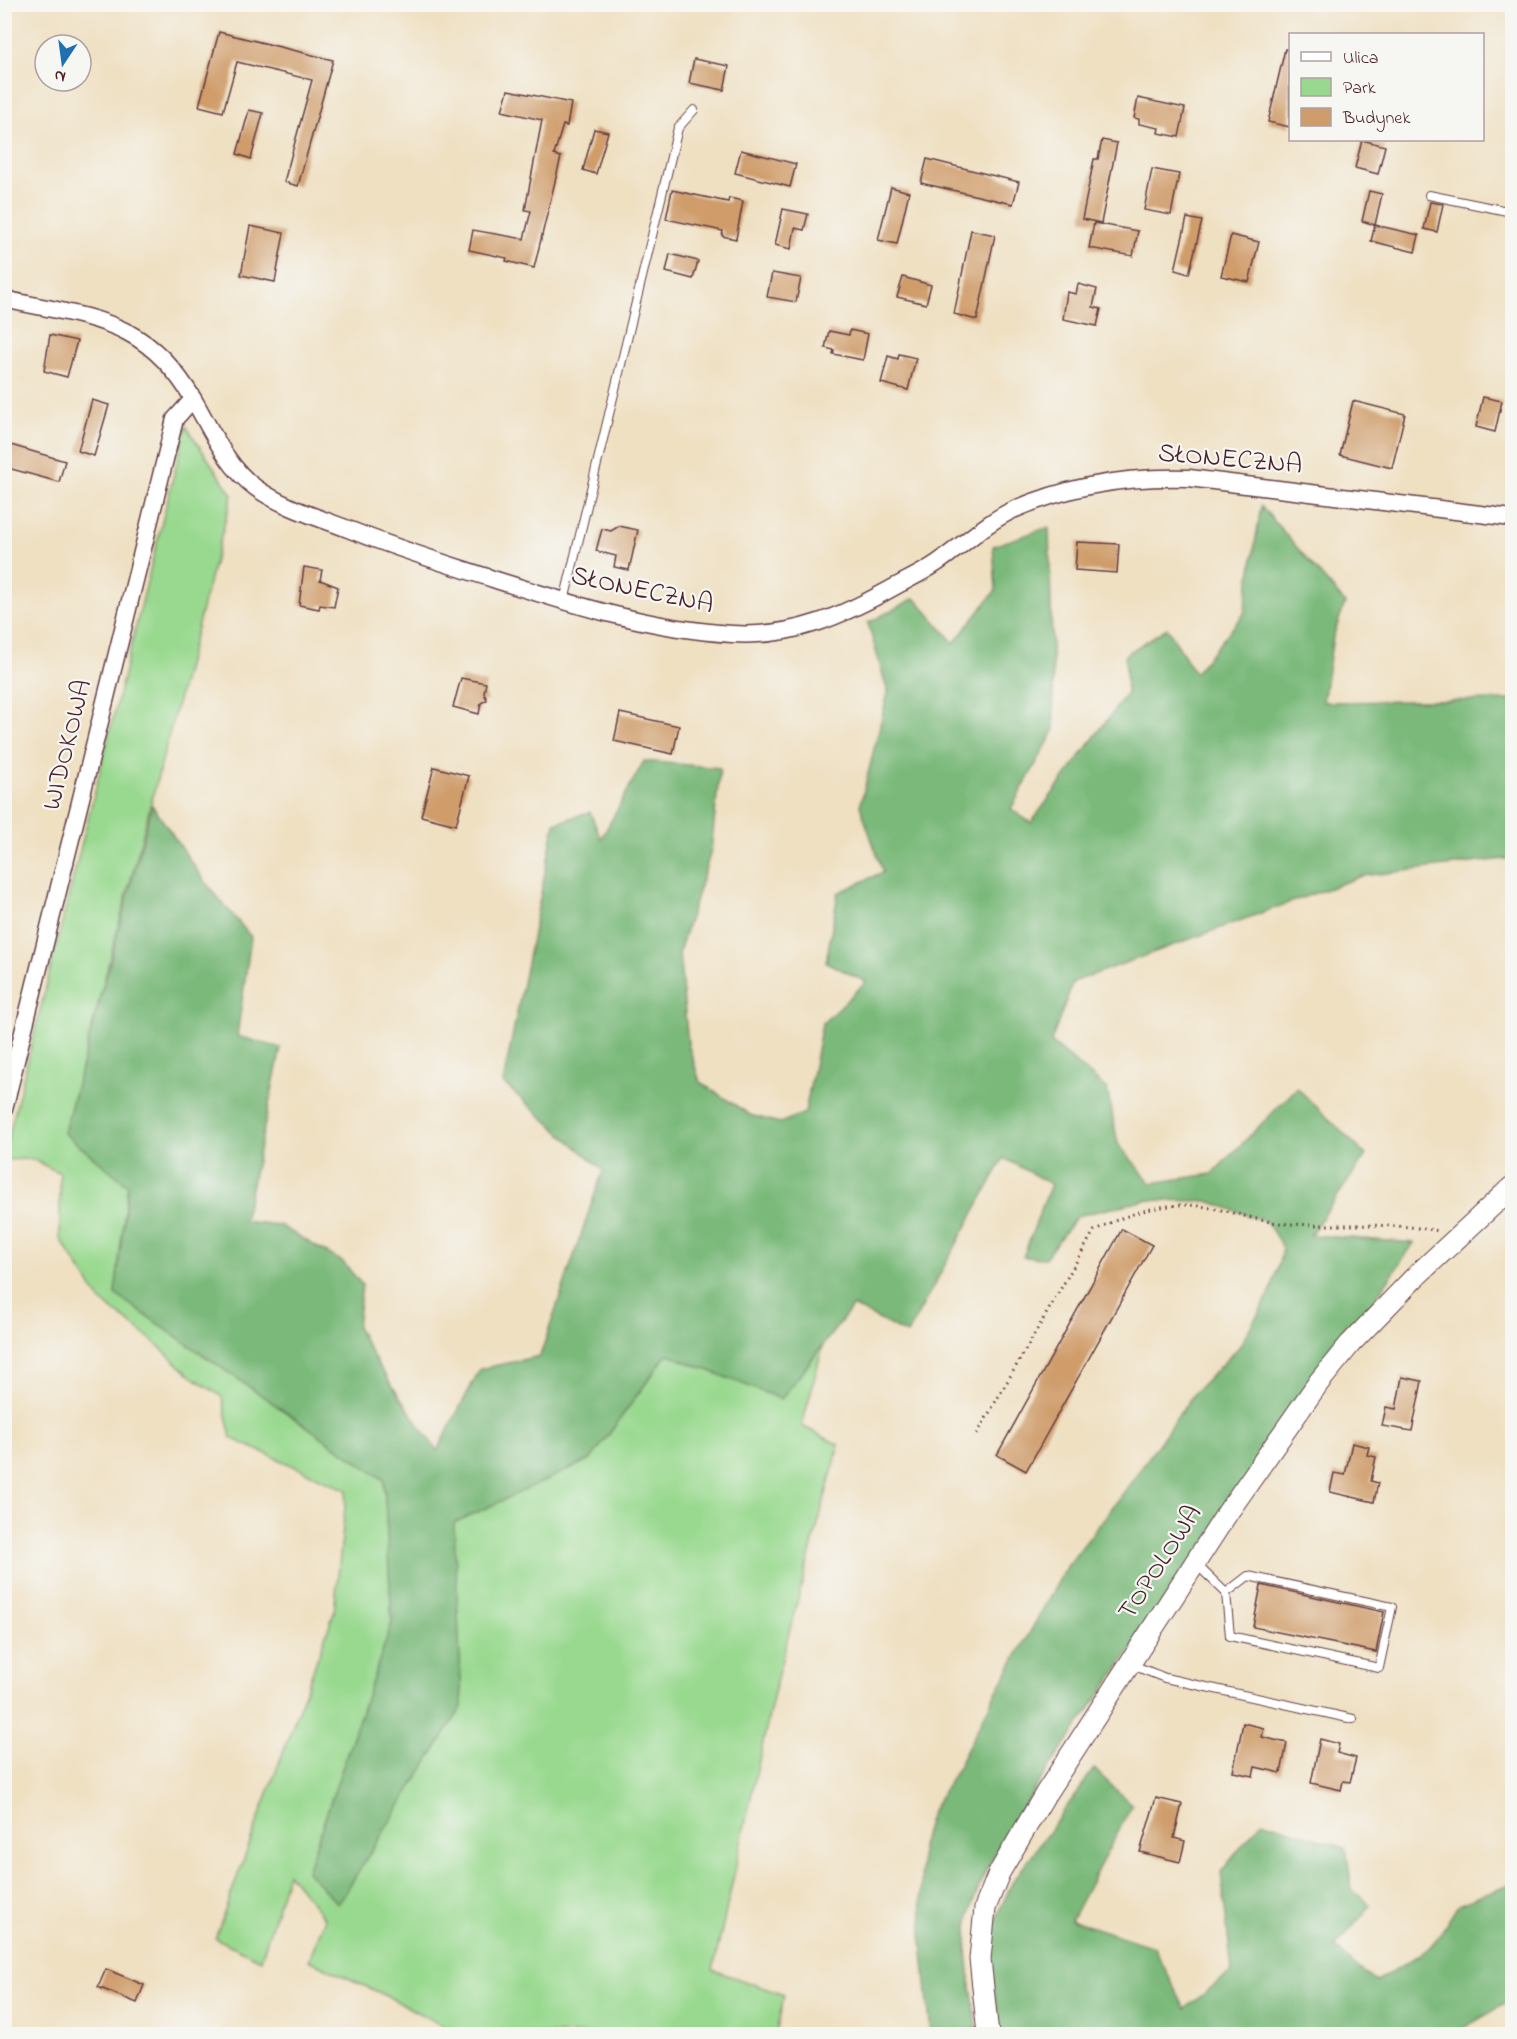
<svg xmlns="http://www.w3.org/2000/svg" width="1517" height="2039" font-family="'Indie Flower',sans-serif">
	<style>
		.green { fill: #99d98f; stroke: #727c5d; stroke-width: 1.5 }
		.forest { fill: #7ab97a; stroke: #626c52; stroke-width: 1.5 }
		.building { fill: #cf9c6b }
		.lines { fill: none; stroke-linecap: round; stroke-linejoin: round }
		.service-casing { stroke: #633c42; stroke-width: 10 }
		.minor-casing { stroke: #633c42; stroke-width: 19 }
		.tertiary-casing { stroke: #633c42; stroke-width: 23 }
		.path { stroke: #633c42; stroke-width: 3; stroke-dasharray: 1.5 4.5; stroke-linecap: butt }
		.service { stroke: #fff; stroke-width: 8 }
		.minor { stroke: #fff; stroke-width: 16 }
		.tertiary { stroke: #fff; stroke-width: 21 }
		.labels { text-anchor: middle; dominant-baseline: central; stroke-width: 4.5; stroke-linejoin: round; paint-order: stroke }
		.street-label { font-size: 27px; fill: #4a1f2b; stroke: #f6f6f2 }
	</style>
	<rect width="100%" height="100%" fill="#f6f6f2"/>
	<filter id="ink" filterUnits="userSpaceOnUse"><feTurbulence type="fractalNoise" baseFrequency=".0167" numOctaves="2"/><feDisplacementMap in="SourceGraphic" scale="12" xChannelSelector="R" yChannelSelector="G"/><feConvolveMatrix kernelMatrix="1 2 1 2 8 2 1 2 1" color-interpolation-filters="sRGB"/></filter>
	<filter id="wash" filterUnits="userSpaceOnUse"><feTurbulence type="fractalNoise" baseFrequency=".008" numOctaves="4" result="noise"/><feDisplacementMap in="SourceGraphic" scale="24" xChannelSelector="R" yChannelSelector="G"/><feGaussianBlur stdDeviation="1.35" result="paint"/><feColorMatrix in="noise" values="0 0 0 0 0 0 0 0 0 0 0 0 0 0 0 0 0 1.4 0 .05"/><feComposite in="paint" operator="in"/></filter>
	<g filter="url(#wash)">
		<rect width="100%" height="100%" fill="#efe0c2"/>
		<!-- green -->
		<polygon class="green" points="186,426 232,495 64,1133 128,1185 115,1294 384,1480 392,1623 307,1871 462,1707 453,1523 591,1459 667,1354 781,1399 823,1345 802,1426 839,1445 778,1674 713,1970 784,1995 776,2034 458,2034 389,1997 309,1960 325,1919 288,1873 261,1960 215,1938 334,1613 347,1490 231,1438 222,1397 190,1375 153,1341 99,1299 60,1238 60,1173 32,1159 5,1160 5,1151"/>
		<!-- forest -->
		<g class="forest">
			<path d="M1261 506 1345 603 1333 637 1323 702 1512 700V858L1362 876 1073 982 1051 1042 1107 1089 1118 1144 1151 1183 1212 1174 1297 1088 1366 1155 1310 1235 1414 1243 1035 1788C1007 1835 967 1886 967 1943 967 1973 975 2005 978 2034H931L922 1943 921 1846 931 1812 958 1767 993 1698 1066 1568 1125 1491 1195 1392 1239 1347 1271 1291 1283 1248 1267 1222 1208 1201 1146 1200 1077 1216 1045 1258 1023 1257 1051 1184 1004 1158 907 1334 853 1306 781 1399 667 1354 591 1459 454 1523 462 1707 338 1904 307 1871 392 1623 384 1480 115 1294 128 1185 64 1133 152 805 205 882 251 937 237 1036 281 1048 244 1221 279 1225 343 1262 362 1285 357 1327 378 1365 437 1451 480 1369 540 1356 603 1170 503 1083 555 823 590 812 601 839 644 761 720 768 711 851 679 952 688 1044 700 1082 750 1115 780 1123 805 1113 822 1024 866 982 826 962 838 893 883 872 860 806 888 693 868 623 915 598 954 643 996 590 993 546 1049 527 1054 731 1011 809 1031 823 1127 693 1125 655 1167 628 1195 673 1244 614Z"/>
			<polygon points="1094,1769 1132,1805 1071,1920 1154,1947 1185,2009 1232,1971 1221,1872 1262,1821 1346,1848 1352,1890 1371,1905 1335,1947 1355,1966 1377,1981 1432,1947 1458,1905 1512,1883 1512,2000 1453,2034 999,2034 988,1936 1012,1883"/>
		</g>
		<g id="blocks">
			<!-- building -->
			<g class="building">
				<polygon points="219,32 333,60 298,186 284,182 312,80 237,62 223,112 199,106"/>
				<polygon points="1285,49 1290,50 1290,127 1268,122"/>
				<polygon points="694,59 729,66 724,90 689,83"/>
				<polygon points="508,90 571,103 567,126 563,125 554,155 561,157 534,268 506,261 507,258 469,250 473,230 524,239 531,211 525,210 542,120 502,111"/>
				<polygon points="1138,98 1185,108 1179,137 1158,133 1159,128 1139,124 1139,119 1134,118"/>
				<polygon points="249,110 263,113 251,159 237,154"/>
				<polygon points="594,129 608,132 596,174 583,170"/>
				<polygon points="1102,140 1117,143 1101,223 1082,219 1094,159 1098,159"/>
				<polygon points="1362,140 1385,146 1378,174 1355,168"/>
				<polygon points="741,150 796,164 790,187 735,173"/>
				<polygon points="927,159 1019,182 1013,204 921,183"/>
				<polygon points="1152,169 1179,174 1171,215 1144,210"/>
				<polygon points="891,187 909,192 897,244 878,240"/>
				<polygon points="672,190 728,202 729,198 743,201 736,239 722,236 723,231 666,219"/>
				<polygon points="1369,191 1382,194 1375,225 1362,221"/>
				<polygon points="1430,202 1443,204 1437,232 1424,229"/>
				<polygon points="783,209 808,214 804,230 795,228 791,249 775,245"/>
				<polygon points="1187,218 1202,221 1189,274 1175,270"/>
				<polygon points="1094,223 1138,231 1133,256 1089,248"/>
				<polygon points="1375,225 1419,235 1415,252 1371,241"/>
				<polygon points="250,226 284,233 275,282 241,275"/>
				<polygon points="971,230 995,235 977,320 954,314"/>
				<polygon points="1231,235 1259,242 1249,282 1221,276"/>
				<polygon points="670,254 698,261 693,279 666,272"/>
				<polygon points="772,273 801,278 796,302 767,297"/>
				<polygon points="903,277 931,285 926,304 897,297"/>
				<polygon points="1078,284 1097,289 1093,307 1101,309 1097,326 1063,319 1067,292 1076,294"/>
				<polygon points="850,330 868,334 863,360 833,354 834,350 825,348 829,331 849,335"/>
				<polygon points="50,335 77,341 67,377 44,371"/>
				<polygon points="899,354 916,358 908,390 881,383 888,356 898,359"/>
				<polygon points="1483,397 1502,401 1495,432 1476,427"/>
				<polygon points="92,400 109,405 94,456 78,451"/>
				<polygon points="1353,401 1405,414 1392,468 1340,455"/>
				<polygon points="4,443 65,461 59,482 4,467"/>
				<polygon points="619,526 638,530 629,570 614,567 616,556 596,551 602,529 611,531"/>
				<polygon points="1077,542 1119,544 1117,573 1075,570"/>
				<polygon points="304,567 322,570 320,580 338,587 334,607 320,605 319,609 299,605"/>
				<polygon points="461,678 486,683 484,693 487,700 481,703 479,714 453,707"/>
				<polygon points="620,713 679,726 673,754 614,741"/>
				<polygon points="434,767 469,776 456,825 421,816"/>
				<polygon points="1122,1229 1152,1245 1026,1471 997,1455"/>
				<polygon points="1402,1377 1422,1381 1412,1431 1382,1426 1386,1407 1396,1409"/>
				<polygon points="1352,1443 1369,1447 1367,1455 1376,1457 1371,1481 1378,1483 1374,1502 1330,1492 1334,1473 1345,1475"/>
				<polygon points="1261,1585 1384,1612 1376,1652 1253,1627"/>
				<polygon points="1243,1723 1264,1728 1262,1737 1287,1743 1281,1773 1255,1767 1253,1776 1233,1772"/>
				<polygon points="1320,1739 1339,1744 1337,1753 1356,1758 1350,1782 1343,1781 1341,1790 1311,1783"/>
				<polygon points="1156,1798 1182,1804 1174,1838 1185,1841 1180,1862 1140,1852"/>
				<polygon points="106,1969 144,1985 137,2003 98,1987"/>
			</g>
		</g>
	</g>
	<g filter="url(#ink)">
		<use href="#blocks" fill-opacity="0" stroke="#633c42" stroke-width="1.5"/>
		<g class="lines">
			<!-- service casing -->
			<g class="service-casing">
				<g id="service">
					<polyline points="1429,195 1512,212"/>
					<polyline points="564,601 678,128 694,110"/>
					<polyline points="1195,1563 1226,1593 1230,1636 1379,1668 1392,1607 1248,1576 1226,1593"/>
					<polyline points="1130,1664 1165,1678 1353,1719"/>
				</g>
			</g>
			<!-- minor casing -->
			<g class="minor-casing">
				<g id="minor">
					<path d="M4 299C92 319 146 317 195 402 212 432 228 468 256 488 283 507 317 517 348 529 395 548 444 563 493 579 572 604 649 629 732 634 794 638 844 615 896 586 909 579 924 572 937 563 962 546 985 523 1013 510 1068 486 1129 476 1189 478L1512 518"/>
					<polyline points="4,1109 175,419 193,399"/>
				</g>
			</g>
			<!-- tertiary casing -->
			<g class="tertiary-casing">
				<polyline id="tertiary" points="988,2034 980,1959 985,1908 999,1873 1046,1793 1228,1512 1319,1382 1350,1344 1414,1278 1512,1187"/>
			</g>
			<!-- path -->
			<path class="path" d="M977 1434 1094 1231C1122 1215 1166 1201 1199 1206 1226 1209 1252 1220 1279 1223 1332 1228 1386 1221 1439 1231"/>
			<!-- service -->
			<use href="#service" class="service"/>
			<!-- minor -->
			<use href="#minor" class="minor"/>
			<!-- tertiary -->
			<use href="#tertiary" class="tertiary"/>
		</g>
	</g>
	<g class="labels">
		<!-- street labels -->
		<g class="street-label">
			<text transform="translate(1230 460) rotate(5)">SŁONECZNA</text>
			<text transform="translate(642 591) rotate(12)">SŁONECZNA</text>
			<text transform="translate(68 745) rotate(-76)">WIDOKOWA</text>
			<text transform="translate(1161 1563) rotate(-57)">TOPOLOWA</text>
		</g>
	</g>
	<!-- margin -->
	<rect width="1517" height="2039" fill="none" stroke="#f6f6f2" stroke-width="24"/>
	<!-- legend -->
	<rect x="1289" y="33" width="195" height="108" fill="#f6f6f2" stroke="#b1a0a2" stroke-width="1.5"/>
	<rect x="1301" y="52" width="30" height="9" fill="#ffffff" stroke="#b1a0a2" stroke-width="1.5"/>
	<text x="1343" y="63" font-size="18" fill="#4a1f2b">Ulica</text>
	<rect x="1301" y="78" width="30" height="18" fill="#99d98f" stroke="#b1a0a2" stroke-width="1.5"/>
	<text x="1343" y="93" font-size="18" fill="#4a1f2b">Park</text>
	<rect x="1301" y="108" width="30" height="18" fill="#cf9c6b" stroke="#b1a0a2" stroke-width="1.5"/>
	<text x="1343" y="123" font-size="18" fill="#4a1f2b">Budynek</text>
	<!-- north arrow -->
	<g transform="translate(63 63) rotate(193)"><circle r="28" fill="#f6f6f2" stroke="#b1a0a2" stroke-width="1.5"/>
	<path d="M0-4.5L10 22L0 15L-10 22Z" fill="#1f6fb2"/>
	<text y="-9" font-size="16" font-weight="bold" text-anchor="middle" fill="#4a1f2b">N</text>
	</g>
</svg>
